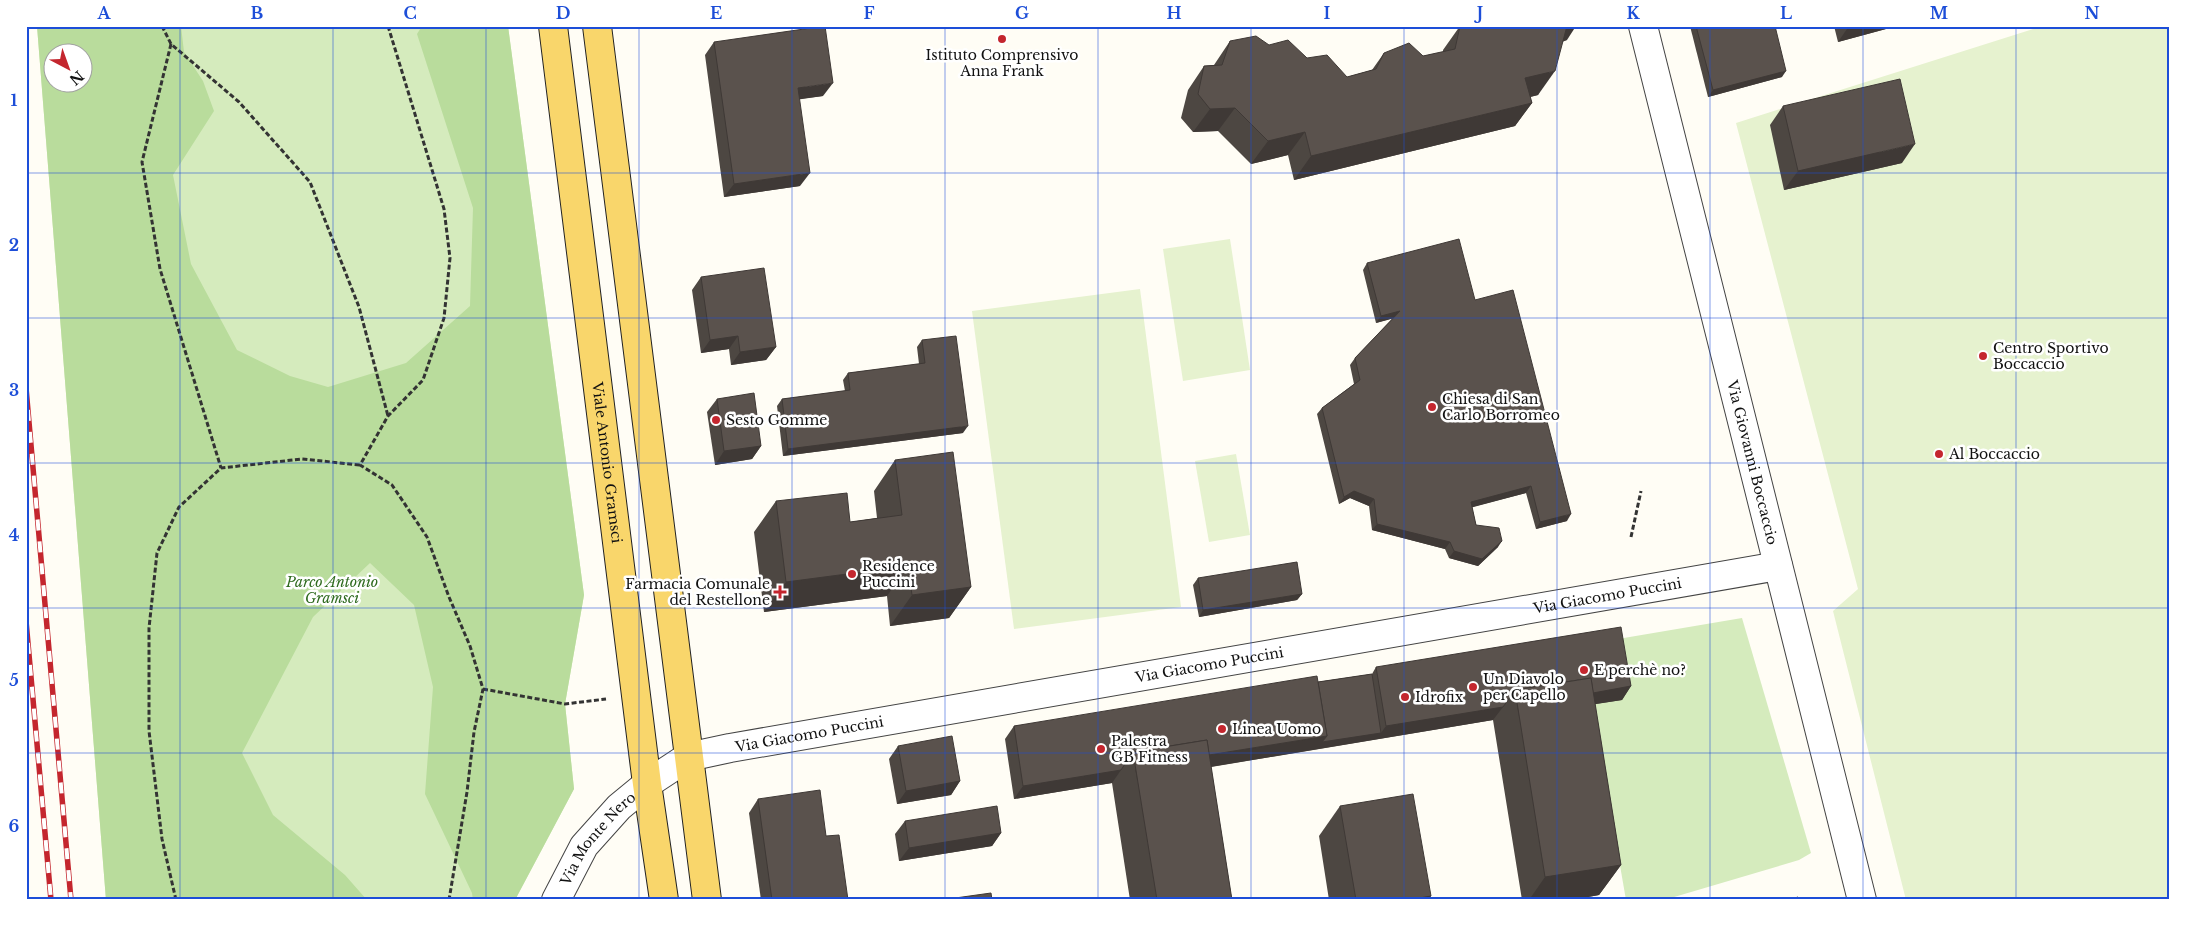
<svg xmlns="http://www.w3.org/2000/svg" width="2196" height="926" font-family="'Libre Baskerville',serif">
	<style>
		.green { fill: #d5ebbd; fill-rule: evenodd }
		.forest { fill: #b9dc9c; fill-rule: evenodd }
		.pitch { fill: #e6f2cf }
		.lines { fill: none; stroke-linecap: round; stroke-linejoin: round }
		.minor-casing { stroke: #444; stroke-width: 30 }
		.major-casing { stroke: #222; stroke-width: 30 }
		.path { stroke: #333; stroke-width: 3; stroke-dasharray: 5 2.5; stroke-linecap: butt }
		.minor { stroke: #fff; stroke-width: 28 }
		.major { stroke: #f9d66b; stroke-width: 28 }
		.rail-casing { stroke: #c4262e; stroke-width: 5.5 }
		.rail { stroke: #fff; stroke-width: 4; stroke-dasharray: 11; stroke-linecap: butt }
		.wall { fill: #4d4742 }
		.shaded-wall { fill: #3f3936 }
		.building { fill: #5a524d; stroke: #3f3936 }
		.grid { fill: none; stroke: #1d4ed8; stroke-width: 1; stroke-opacity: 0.55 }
		.poi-dot { fill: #c4262e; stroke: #fff; stroke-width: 2 }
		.labels { text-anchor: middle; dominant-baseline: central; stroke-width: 5; stroke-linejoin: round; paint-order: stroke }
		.poi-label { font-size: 14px; fill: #111; stroke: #fff; text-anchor: start }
		.street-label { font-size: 14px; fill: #111; stroke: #fff }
		.park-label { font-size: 14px; font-style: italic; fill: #2f6b1f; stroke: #fff }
		.neatline { fill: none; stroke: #1d4ed8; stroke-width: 2 }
		.grid-label { font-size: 16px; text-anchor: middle; font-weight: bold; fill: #1d4ed8 }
	</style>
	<rect width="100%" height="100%" fill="#fffdf5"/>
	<!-- green -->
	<g class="green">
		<path d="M37 26H508L584 595 565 704 574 789 515 900H106ZM52 52H82V82H52Z"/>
		<polygon points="1742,618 1811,853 1799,860 1664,900 1626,900 1592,704 1612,640"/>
	</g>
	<!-- forest -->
	<path class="forest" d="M37 26H181L184 52 203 81 214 111 173 175 191 264 237 350 290 376 328 387 406 363 470 306 473 208 417 34 422 26H508L584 595 565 704 574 789 515 900H473L472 893 425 794 433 687 414 605 370 563 313 617 242 753 273 815 345 875 367 900H106ZM52 52H82V82H52Z"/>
	<!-- pitch -->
	<g class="pitch">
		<polygon points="2043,26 2170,26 2170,900 1906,900 1833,611 1858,589 1736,123"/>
		<polygon points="1230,239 1250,370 1183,381 1163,249"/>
		<polygon points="1140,289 1181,607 1014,629 972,311"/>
		<polygon points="1236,454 1250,535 1209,542 1195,461"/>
	</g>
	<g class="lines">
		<!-- minor casing -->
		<g class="minor-casing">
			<g id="minor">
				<path id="s1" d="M1643 26 1862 900"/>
				<path id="s2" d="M556 900 584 846 619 807 647 784 688 757 730 748 1778 566"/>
			</g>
		</g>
		<!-- major casing -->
		<g class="major-casing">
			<g id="major">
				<path id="s3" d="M553 26 647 784 664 900"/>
				<polyline points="597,26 707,900"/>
			</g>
		</g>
		<!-- path -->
		<g class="path">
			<polyline points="162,26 171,44 239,102 310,182 359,307 388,416"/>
			<polyline points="388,26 444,209 450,258 444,318 423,380 388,416 360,465 392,485 427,537 449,597 470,646 483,689 474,732 467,792 449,900"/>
			<polyline points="171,44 142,162 160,269 221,468"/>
			<polyline points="1631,537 1641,491"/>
			<polyline points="483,689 565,704 606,699"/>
			<polyline points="176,900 162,839 149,731 149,628 157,553 179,507 221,468 302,459 360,465"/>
		</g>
		<!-- minor -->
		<use href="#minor" class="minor"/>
		<!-- major -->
		<use href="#major" class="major"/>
		<!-- rail casing -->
		<g class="rail-casing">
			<g id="rail">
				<polyline points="26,388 71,900"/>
				<polyline points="26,621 51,900"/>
			</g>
		</g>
		<!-- rail -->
		<use href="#rail" class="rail"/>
	</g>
	<!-- wall -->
	<g class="wall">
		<polygon points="1460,26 1567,40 1563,41 1538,95 1530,97 1532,103 1515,126 1294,180 1288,155 1251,164 1218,131 1193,132 1181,118 1188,90 1204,66 1214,65 1230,41 1269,45 1307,58 1347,77 1372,70 1384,53 1423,56 1443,52 1443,50"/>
		<polygon points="1690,26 1775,26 1782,77 1708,97"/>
		<polygon points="1834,26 1897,26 1838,42"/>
		<polygon points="714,42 823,96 799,99 800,186 724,197 705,55"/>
		<polygon points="1783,106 1902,163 1784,190 1770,125"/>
		<polygon points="1367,263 1475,300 1567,521 1536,529 1526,493 1472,507 1476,525 1498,547 1478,566 1449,558 1445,549 1372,530 1369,506 1350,498 1339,504 1317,414 1322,408 1354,384 1350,365 1355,358 1393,318 1376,323 1363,270"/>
		<polygon points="701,277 776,347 766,360 731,365 729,349 701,353 692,290"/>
		<polygon points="922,340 963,433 783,456 777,406 782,399 845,391 843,380 848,373 919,364 917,347"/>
		<polygon points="717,399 761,446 752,459 715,465 707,412"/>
		<polygon points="895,460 971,587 949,618 890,626 887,596 764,612 754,532 776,501 850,522 877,518 874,491"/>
		<polygon points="1198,578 1302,594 1297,600 1199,617 1193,585"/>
		<polygon points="1376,667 1631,686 1622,700 1595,704 1621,865 1599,895 1572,900 1522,900 1493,720 1211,767 1232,900 1130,900 1112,783 1014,799 1005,739 1014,726 1372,674"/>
		<polygon points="898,746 960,781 951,795 897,804 889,759"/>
		<polygon points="758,799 826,836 848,900 761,900 749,813"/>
		<polygon points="1340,806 1431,896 1428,900 1329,900 1319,836"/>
		<polygon points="905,821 1001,833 992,846 899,861 895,834"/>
	</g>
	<!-- shaded-wall -->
	<g class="shaded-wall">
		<polygon points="1566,26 1576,26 1567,40 1552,46"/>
		<polygon points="1849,26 1897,26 1838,42"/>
		<polygon points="1555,71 1538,95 1509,102 1525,78"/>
		<polygon points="1786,71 1782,77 1708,97 1713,90"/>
		<polygon points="833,83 823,96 788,101 798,88"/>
		<polygon points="1532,103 1515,126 1294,180 1311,156"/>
		<polygon points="1235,108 1218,131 1193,132 1210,109"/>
		<polygon points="1305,132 1288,155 1251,164 1268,141"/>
		<polygon points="1915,144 1902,163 1784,190 1798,171"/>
		<polygon points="810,173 800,186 724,197 734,184"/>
		<polygon points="1400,311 1395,318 1376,323 1381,316"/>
		<polygon points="738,336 729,349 701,353 710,340"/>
		<polygon points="776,347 766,360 731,365 740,352"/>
		<polygon points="968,426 963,433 783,456 788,449"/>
		<polygon points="761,446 752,459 715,465 724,451"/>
		<polygon points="1531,486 1526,493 1466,509 1471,502"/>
		<polygon points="1354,491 1374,499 1369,506 1350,498 1339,504 1344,497"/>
		<polygon points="1571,514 1567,521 1536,529 1540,522"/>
		<polygon points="1377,524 1450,542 1445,549 1372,530"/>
		<polygon points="1502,541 1498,547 1478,566 1449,558 1454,551"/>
		<polygon points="908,566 887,596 764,612 786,582"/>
		<polygon points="971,587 949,618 890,626 912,595"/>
		<polygon points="1302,594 1297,600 1199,617 1203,610"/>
		<polygon points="1631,686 1622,700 1519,716 1517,705"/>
		<polygon points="1503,707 1493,720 1137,779 1135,767 1327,736 1381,733 1386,726"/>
		<polygon points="1121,770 1112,783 1014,799 1023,786"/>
		<polygon points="960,781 951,795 897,804 906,791"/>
		<polygon points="1001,833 992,846 899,861 909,848"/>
		<polygon points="1621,865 1599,895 1572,900 1529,900 1545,877"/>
		<polygon points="1431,896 1428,900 1408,900"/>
	</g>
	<!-- building -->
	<g class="building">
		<polygon points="825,26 833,83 798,88 810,173 734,184 714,42"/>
		<polygon points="1460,26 1567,26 1555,71 1525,78 1532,103 1311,156 1305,132 1268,141 1235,108 1210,109 1198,94 1204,66 1222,65 1230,41 1256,36 1269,45 1288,40 1307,58 1327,55 1347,77 1376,69 1384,53 1409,43 1423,56 1455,49"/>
		<polygon points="1696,26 1775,26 1786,71 1713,90"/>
		<polygon points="1900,79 1915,144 1798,171 1783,106"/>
		<polygon points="1459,239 1475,300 1513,290 1571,514 1540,522 1531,486 1471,502 1476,525 1499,528 1502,541 1482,559 1454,551 1450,542 1377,524 1374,499 1354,491 1344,497 1322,408 1360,380 1355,358 1400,311 1381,316 1367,263"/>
		<polygon points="764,268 776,347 740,352 738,336 710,340 701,277"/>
		<polygon points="956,336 968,426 788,449 782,399 850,390 848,373 925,363 922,340"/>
		<polygon points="754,393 761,446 724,451 717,399"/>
		<polygon points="953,452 971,587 912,595 908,566 786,582 776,501 847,493 850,522 902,515 895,460"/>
		<polygon points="1297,562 1302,594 1203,610 1198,578"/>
		<polygon points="1621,627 1631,686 1593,693 1591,678 1515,690 1503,707 1386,726 1376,667"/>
		<polygon points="1372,674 1381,733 1322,742 1327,736 1318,682"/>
		<polygon points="1317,676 1327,736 1209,755 1207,740 1133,752 1121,770 1023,786 1014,726"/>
		<polygon points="1591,678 1621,865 1545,877 1515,690"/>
		<polygon points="952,736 960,781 906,791 898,746"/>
		<polygon points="1207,740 1232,900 1157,900 1133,752"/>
		<polygon points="820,790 826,836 839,835 848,900 772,900 758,799"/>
		<polygon points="1413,794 1431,896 1408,900 1356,900 1340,806"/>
		<polygon points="997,806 1001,833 909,848 905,821"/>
		<polygon points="991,893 992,900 941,900"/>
		<polygon points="1798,897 1799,900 1788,900"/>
	</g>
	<!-- grid -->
	<path class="grid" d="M180 26V900M333 26V900M486 26V900M639 26V900M792 26V900M945 26V900M1098 26V900M1251 26V900M1404 26V900M1557 26V900M1710 26V900M1863 26V900M2016 26V900M26 173H2170M26 318H2170M26 463H2170M26 608H2170M26 753H2170"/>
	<!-- markers -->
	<g class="poi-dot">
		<circle cx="1002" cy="39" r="5"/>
		<circle cx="1983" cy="356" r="5"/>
		<circle cx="1432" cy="407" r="5"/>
		<circle cx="716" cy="420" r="5"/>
		<circle cx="1939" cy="454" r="5"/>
		<circle cx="852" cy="574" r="5"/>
		<path d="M777.5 584.5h5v5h5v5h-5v5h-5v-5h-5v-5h5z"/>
		<circle cx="1584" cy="670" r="5"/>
		<circle cx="1473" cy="687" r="5"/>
		<circle cx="1405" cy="697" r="5"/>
		<circle cx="1222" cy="729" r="5"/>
		<circle cx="1101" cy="749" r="5"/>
	</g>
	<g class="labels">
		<!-- poi labels -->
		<g class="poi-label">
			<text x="1002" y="55" text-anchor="middle">Istituto Comprensivo<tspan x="1002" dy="16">Anna Frank</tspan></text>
			<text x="1993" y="348">Centro Sportivo<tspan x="1993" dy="16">Boccaccio</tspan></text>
			<text x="1442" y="399">Chiesa di San<tspan x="1442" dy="16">Carlo Borromeo</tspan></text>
			<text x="726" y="420">Sesto Gomme</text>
			<text x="1949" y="454">Al Boccaccio</text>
			<text x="862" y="566">Residence<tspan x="862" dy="16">Puccini</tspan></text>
			<text x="770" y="584" text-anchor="end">Farmacia Comunale<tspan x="770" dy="16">del Restellone</tspan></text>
			<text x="1594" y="670">E perchè no?</text>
			<text x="1483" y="679">Un Diavolo<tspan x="1483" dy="16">per Capello</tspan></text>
			<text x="1415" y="697">Idrofix</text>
			<text x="1232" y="729">Linea Uomo</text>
			<text x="1111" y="741">Palestra<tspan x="1111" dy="16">GB Fitness</tspan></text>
		</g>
		<!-- street labels -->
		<g class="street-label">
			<text stroke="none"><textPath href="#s3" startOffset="440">Viale Antonio Gramsci</textPath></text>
			<text stroke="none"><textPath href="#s1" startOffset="450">Via Giovanni Boccaccio</textPath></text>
			<text stroke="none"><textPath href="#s2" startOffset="1132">Via Giacomo Puccini</textPath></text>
			<text stroke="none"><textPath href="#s2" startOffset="728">Via Giacomo Puccini</textPath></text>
			<text stroke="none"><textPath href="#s2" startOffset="322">Via Giacomo Puccini</textPath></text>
			<text stroke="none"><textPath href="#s2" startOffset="75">Via Monte Nero</textPath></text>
		</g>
		<!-- park labels -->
		<g class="park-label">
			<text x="332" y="582">Parco Antonio<tspan x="332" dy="16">Gramsci</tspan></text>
		</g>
	</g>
	<!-- border -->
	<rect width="2196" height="926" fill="none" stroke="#ffffff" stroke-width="55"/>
	<!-- north arrow -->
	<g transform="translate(68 68) rotate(139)"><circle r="24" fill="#ffffff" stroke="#a0a0a0"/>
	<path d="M0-4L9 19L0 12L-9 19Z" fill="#c4262e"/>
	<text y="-8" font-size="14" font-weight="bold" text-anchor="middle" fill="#111111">N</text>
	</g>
	<rect x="28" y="28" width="2140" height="870" class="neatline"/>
	<g class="grid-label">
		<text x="104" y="19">A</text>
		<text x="257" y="19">B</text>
		<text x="410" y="19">C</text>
		<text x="563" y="19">D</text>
		<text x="716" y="19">E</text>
		<text x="869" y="19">F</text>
		<text x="1022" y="19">G</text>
		<text x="1174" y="19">H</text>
		<text x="1327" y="19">I</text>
		<text x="1480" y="19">J</text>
		<text x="1633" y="19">K</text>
		<text x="1786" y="19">L</text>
		<text x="1939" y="19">M</text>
		<text x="2092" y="19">N</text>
		<text x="14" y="106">1</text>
		<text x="14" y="251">2</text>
		<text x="14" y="396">3</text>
		<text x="14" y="541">4</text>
		<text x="14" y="686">5</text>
		<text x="14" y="832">6</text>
	</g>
</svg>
